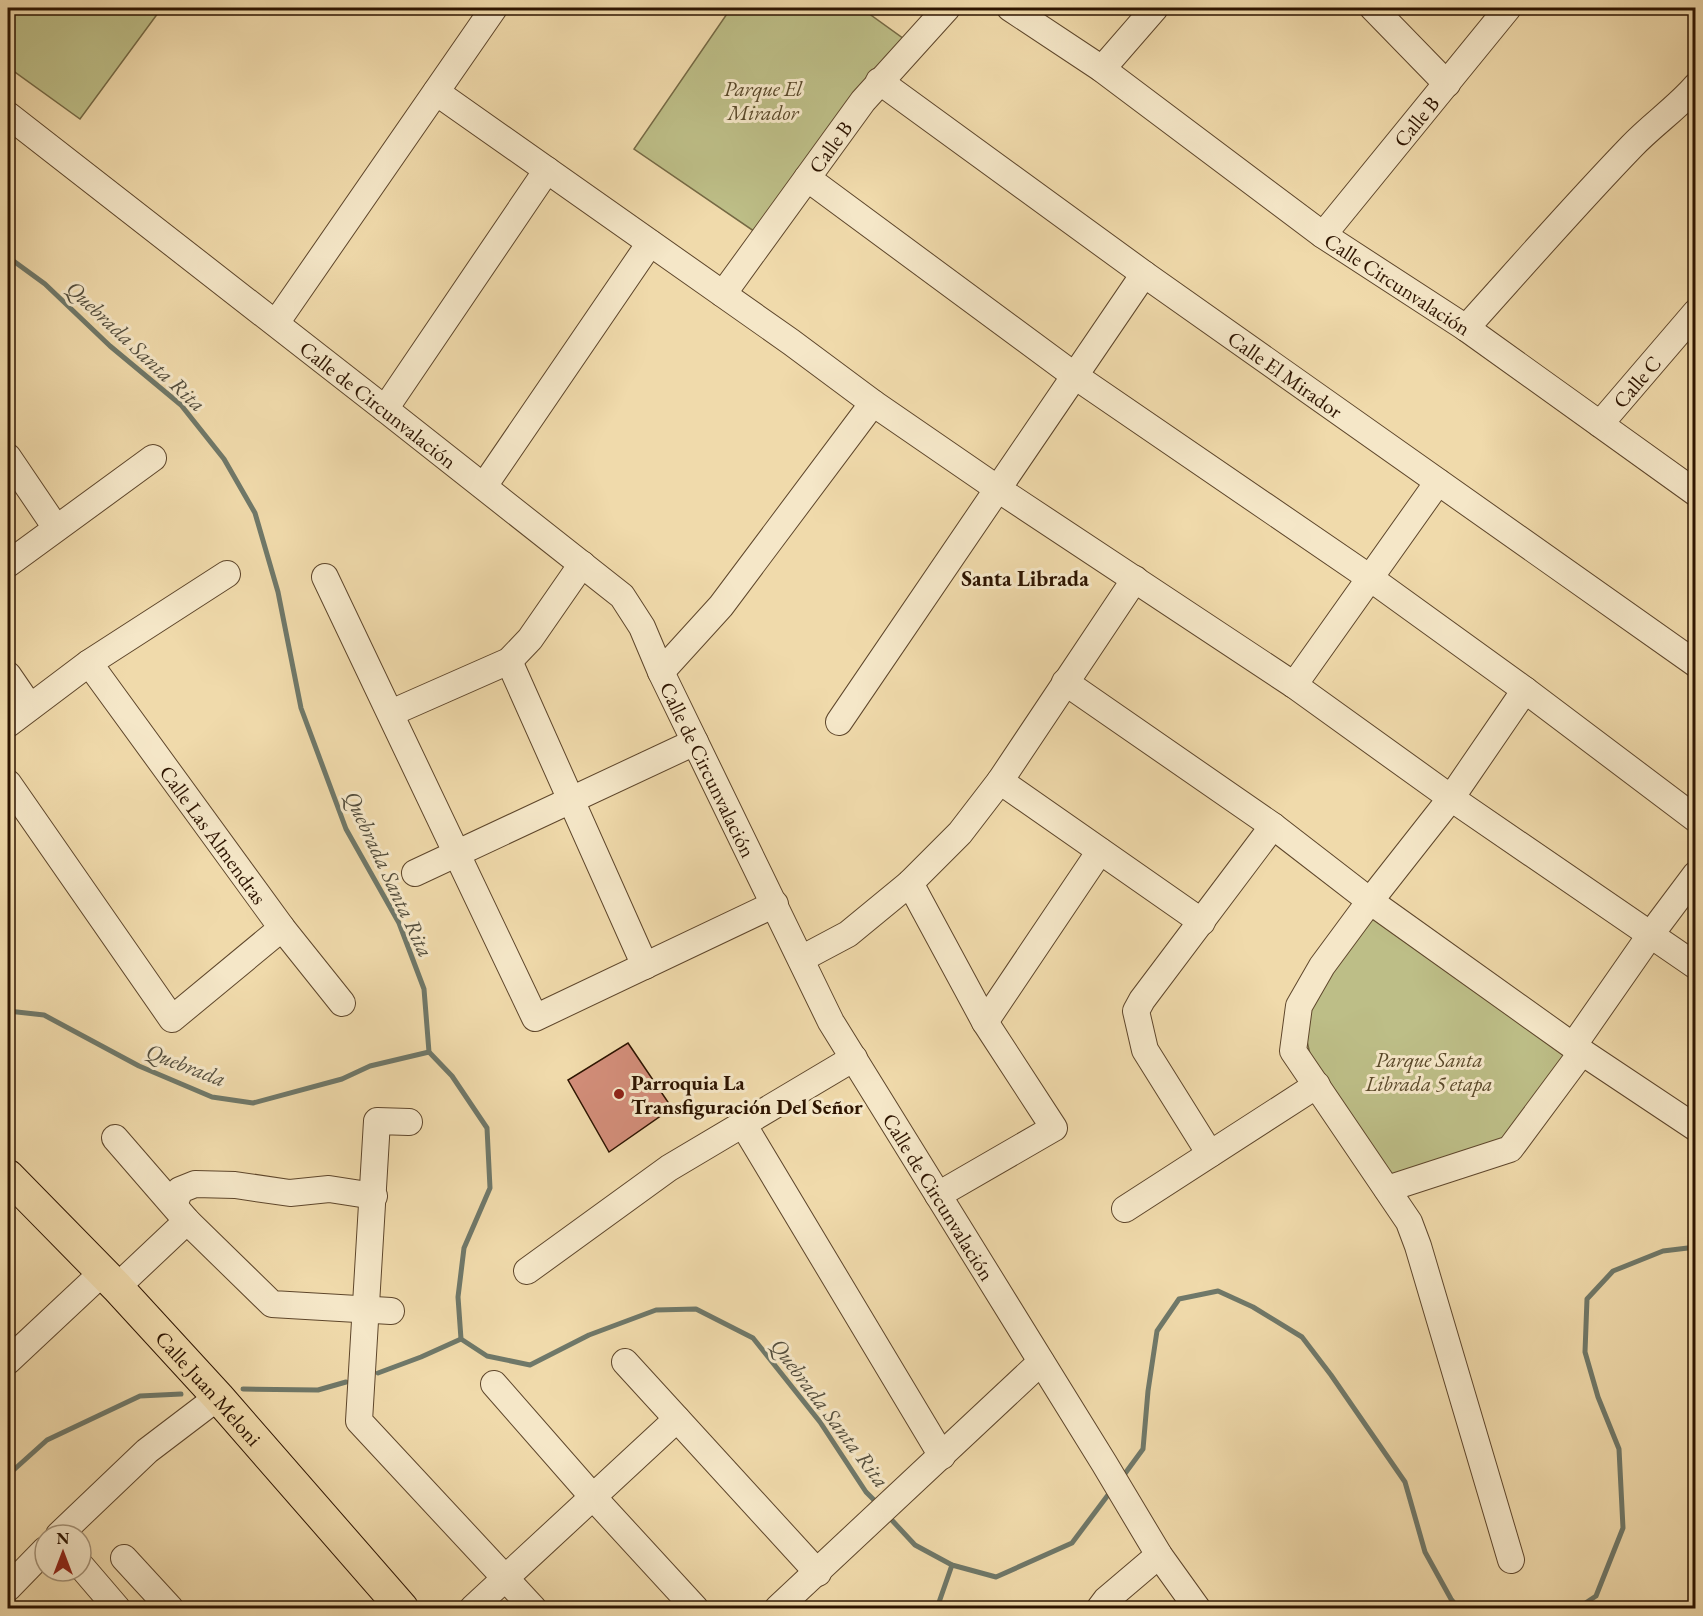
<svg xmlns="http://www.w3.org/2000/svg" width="1703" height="1616" font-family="'EB Garamond',serif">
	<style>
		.green { fill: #bdbe87; stroke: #756944; stroke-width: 1.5 }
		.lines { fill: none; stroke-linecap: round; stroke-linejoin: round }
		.stream { stroke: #6f7869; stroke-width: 5 }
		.building { fill: #d38e7a; stroke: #2d1400; stroke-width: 1.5 }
		.minor-casing { stroke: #5e462b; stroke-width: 28 }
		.major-casing { stroke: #2d1400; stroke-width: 34 }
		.minor { stroke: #f5e7c8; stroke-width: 26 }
		.major { stroke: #f0daab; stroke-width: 32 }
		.poi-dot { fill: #8f2418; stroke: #f5e7c8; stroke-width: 2 }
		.labels { text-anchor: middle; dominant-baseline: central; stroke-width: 6; stroke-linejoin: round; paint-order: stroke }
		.park-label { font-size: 21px; font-style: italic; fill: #584728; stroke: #f5e7c8 }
		.street-label { font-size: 21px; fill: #2d1400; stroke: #f5e7c8 }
		.poi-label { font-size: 21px; font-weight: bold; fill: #2d1400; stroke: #f5e7c8; text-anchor: start }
		.water-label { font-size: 22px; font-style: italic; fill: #544e3d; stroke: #f5e7c8 }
		.neighbourhood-label { font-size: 22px; font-weight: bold; fill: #2d1400; stroke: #f5e7c8 }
	</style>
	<rect width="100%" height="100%" fill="#f0daab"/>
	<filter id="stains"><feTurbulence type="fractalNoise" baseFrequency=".00333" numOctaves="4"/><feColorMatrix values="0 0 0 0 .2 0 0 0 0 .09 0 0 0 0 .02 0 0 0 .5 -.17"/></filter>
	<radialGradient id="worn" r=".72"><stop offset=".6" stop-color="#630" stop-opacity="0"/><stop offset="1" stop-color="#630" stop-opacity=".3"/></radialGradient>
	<!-- green -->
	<g class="green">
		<polygon points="8,8 159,8 161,9 80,119 8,67"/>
		<polygon points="731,8 861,8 904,39 764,238 634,149"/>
		<polygon points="1372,917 1573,1046 1510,1149 1387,1189 1317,1085 1299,1006"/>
	</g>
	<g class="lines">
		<!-- stream -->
		<g class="stream">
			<polyline points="8,257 45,284 110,346 181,405 224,459 255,513 278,592 301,708 346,829 399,923 424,989 429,1052 452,1076 487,1128 490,1188 464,1248 458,1297 461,1339 487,1356 530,1365 589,1335 656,1310 696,1309 753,1338 820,1422 866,1492 878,1504"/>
			<polyline points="8,1011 44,1015 139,1066 212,1097 253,1103 342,1079 370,1066 429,1052"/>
			<polyline points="378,1373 421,1357 461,1339"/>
			<polyline points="243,1389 318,1390 346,1382"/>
			<polyline points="8,1475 47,1440 140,1396 181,1394"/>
			<polyline points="1121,1479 1143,1449 1148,1391 1157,1331 1179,1299 1218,1291 1253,1307 1302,1337 1331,1375 1405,1482 1425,1552 1451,1599 1458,1608"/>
			<polyline points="888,1516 915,1545 952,1565 996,1577 1072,1543 1111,1491"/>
			<polyline points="937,1608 952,1565"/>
			<polyline points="1578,1608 1596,1596 1623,1528 1619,1449 1598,1397 1585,1352 1587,1299 1613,1271 1663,1251 1696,1247"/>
		</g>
	</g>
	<!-- building -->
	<polygon class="building" points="628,1043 672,1108 609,1152 568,1080"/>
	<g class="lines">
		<!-- minor casing -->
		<g class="minor-casing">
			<g id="minor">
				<path id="s1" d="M1010 8 1102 69 1323 235 1466 328 1696 493"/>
				<polyline points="1373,8 1447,84"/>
				<polyline points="1102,69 1155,8"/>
				<path id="s2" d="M879 81 1144 274 1696 664"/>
				<polyline points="436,92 791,342 873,403 998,489 1294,685 1451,798 1696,966"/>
				<path id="s3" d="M8 115 385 409 622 596 642 627 661 672 831 1022 1104 1463 1159 1555 1197 1608"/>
				<polyline points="807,178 1075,376 1370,578 1525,690 1696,819"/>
				<path id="s4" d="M1323 235 1508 8"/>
				<path id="s5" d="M723 294 863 101 947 8"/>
				<polyline points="276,323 494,8"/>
				<path d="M1466 328C1521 267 1575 205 1632 146 1652 125 1677 108 1696 86"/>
				<polyline points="385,409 547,170"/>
				<path id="s6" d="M1600 424 1696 312"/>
				<polyline points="8,457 56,528"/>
				<polyline points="484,486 650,243"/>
				<polyline points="8,564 153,458"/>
				<polyline points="325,577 535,1018 775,904"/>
				<polyline points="509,661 645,966"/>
				<path id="s7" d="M89 663 282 928 342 1003"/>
				<polyline points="661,672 721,606 873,403"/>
				<polyline points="8,675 30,707"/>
				<polyline points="1065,682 1273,826 1370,901 1573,1046 1696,1128"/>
				<polyline points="1294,685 1438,482"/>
				<polyline points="391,713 509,661 530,639 582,564"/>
				<polyline points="839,722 1144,274"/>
				<polyline points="8,724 89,663 227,574"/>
				<polyline points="1000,781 1202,922"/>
				<polyline points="8,783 172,1019 282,928"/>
				<polyline points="415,873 695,742"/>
				<polyline points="910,883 985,1022 1054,1128 938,1195"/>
				<polyline points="801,959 848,934 910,883 960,833 1000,781 1135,579"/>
				<polyline points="985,1022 1100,851"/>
				<polyline points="1573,1046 1651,934 1696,874"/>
				<polyline points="409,1122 377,1121 359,1421 533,1608"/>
				<polyline points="743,1124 942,1456"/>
				<polyline points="115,1138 187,1221 272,1304 391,1311"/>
				<polyline points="1210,1154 1145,1050 1136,1011 1142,1000 1273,826"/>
				<polyline points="1387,1189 1510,1149 1582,1052"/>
				<polyline points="174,1205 180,1190 195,1184 235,1185 290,1193 329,1189 374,1196"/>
				<polyline points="1125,1209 1317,1085"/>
				<polyline points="527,1271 669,1168 854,1058"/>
				<polyline points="117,1287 187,1221"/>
				<polyline points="8,1361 102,1273"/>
				<polyline points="625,1362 818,1573"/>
				<polyline points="494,1384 593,1497 695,1608"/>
				<polyline points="59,1535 147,1451 218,1397"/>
				<polyline points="124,1558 170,1608"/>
				<polyline points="1511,1560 1418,1246 1409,1222 1293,1051 1299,1006 1322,966 1370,901 1451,798 1525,690"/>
				<polyline points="81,1566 117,1608"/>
				<polyline points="8,1588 45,1550"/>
				<polyline points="473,1608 677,1419"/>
				<polyline points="778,1608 1041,1362"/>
				<polyline points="1100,1608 1106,1600 1159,1555"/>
			</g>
		</g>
		<!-- major casing -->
		<g class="major-casing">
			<g id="major">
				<path id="s8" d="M8 1176 117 1287 218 1397 402 1608"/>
			</g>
		</g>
		<!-- minor -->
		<use href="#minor" class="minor"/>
		<!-- major -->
		<use href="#major" class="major"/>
	</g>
	<!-- markers -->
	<circle class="poi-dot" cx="619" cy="1094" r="6"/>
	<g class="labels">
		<!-- park labels -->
		<g class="park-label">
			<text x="763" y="88">Parque El<tspan x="763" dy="24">Mirador</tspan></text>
			<text x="1429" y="1059">Parque Santa<tspan x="1429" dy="24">Librada 5 etapa</tspan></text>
		</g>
		<!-- street labels -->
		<g class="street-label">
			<text stroke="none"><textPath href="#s4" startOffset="147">Calle B</textPath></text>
			<text stroke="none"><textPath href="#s5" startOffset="182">Calle B</textPath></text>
			<text stroke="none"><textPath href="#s1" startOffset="476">Calle Circunvalación</textPath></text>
			<text stroke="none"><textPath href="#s2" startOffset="501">Calle El Mirador</textPath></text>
			<text stroke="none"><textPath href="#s6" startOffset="56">Calle C</textPath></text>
			<text stroke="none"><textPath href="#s3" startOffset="470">Calle de Circunvalación</textPath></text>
			<text stroke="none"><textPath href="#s3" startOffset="974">Calle de Circunvalación</textPath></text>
			<text stroke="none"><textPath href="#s7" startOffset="212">Calle Las Almendras</textPath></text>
			<text stroke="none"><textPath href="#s3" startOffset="1460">Calle de Circunvalación</textPath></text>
			<text stroke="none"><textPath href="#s8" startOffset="292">Calle Juan Meloni</textPath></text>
		</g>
		<!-- poi labels -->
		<g class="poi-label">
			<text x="631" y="1082">Parroquia La<tspan x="631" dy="24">Transfiguración Del Señor</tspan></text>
		</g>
		<!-- water labels -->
		<g class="water-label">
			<text transform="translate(136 346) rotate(43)">Quebrada Santa Rita</text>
			<text transform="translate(389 874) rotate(65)">Quebrada Santa Rita</text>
			<text transform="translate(186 1065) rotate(21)">Quebrada</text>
			<text transform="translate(830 1413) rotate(53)">Quebrada Santa Rita</text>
		</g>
		<!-- neighbourhood labels -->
		<g class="neighbourhood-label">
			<text x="1025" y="578">Santa Librada</text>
		</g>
	</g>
	<!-- margin -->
	<rect width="1703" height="1616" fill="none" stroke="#f0daab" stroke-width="30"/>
	<rect x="9" y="9" width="1685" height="1598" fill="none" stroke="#2d1400" stroke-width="3"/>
	<rect x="15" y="15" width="1673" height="1586" fill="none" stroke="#2d1400" stroke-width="1.5"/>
	<!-- north arrow -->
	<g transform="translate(63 1553)"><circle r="28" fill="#f5e7c8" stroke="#a59378" stroke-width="1.5"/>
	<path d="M0-4.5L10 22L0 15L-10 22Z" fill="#8f2418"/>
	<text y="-9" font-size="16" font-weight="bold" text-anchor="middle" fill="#2d1400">N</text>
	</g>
	<rect width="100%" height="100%" filter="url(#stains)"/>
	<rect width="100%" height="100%" fill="url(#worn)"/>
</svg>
